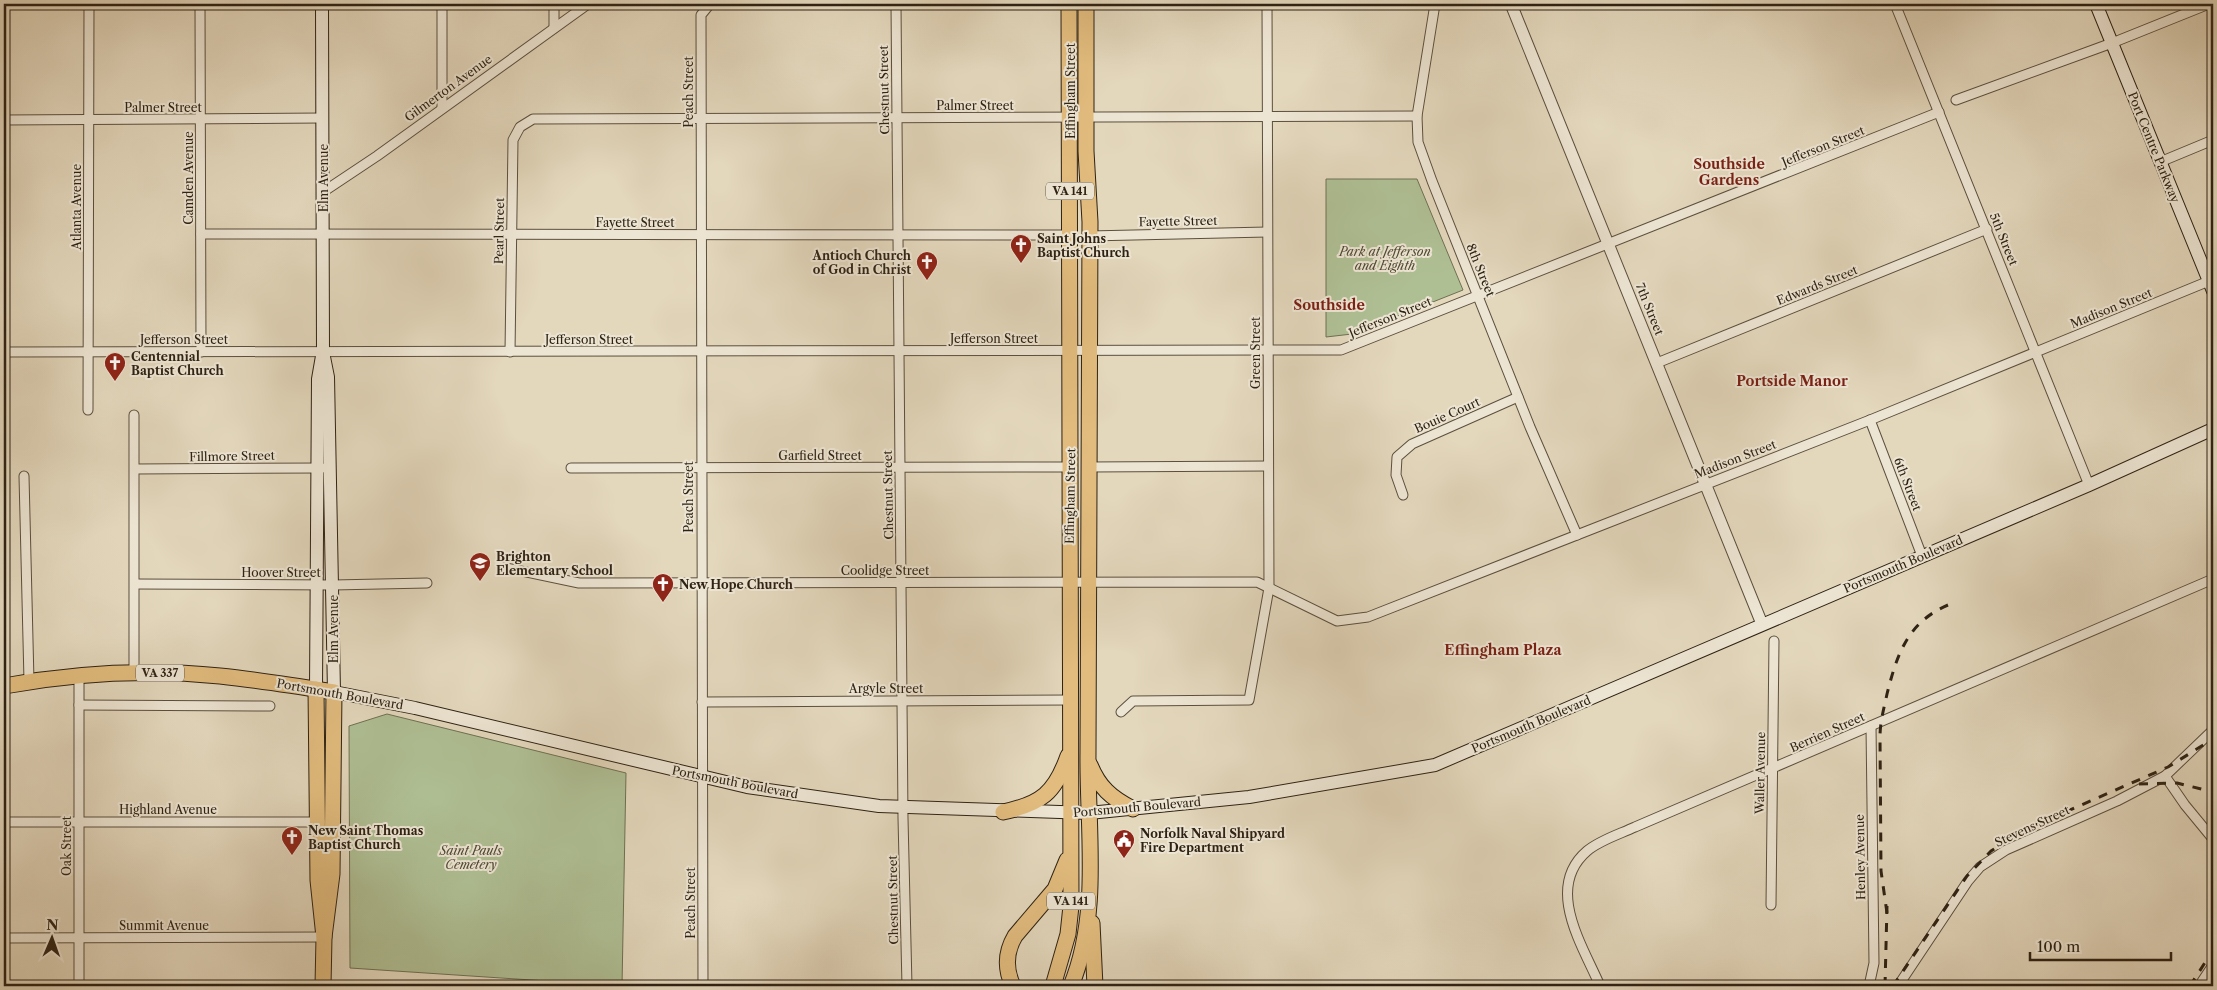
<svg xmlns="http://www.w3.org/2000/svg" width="2217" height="990" font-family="'Libre Caslon Text',serif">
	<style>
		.green { fill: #afbf94; stroke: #6e7054 }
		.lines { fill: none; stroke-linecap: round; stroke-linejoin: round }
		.minor-casing { stroke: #5b4f3e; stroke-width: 11 }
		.tertiary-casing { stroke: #5b4f3e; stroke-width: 13 }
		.secondary-casing { stroke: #2e2214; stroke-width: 14 }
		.primary-casing { stroke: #2e2214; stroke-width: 17 }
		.minor { stroke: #ede5d3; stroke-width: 9 }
		.tertiary { stroke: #ede5d3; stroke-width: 11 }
		.secondary { stroke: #ede5d3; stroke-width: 12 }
		.primary { stroke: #e2bc7e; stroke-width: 15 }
		.rail { stroke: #2e2214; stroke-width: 3; stroke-dasharray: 9 9; stroke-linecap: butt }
		.labels { text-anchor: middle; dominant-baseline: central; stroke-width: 4; stroke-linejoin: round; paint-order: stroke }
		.shield { fill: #ede5d3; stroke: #675c4d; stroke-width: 1 }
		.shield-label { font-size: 11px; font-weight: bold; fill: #2e2214 }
		.street-label { font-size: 12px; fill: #2e2214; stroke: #ede5d3 }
		.poi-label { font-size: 12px; font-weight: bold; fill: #2e2214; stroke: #ede5d3; text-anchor: start }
		.park-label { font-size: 12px; font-style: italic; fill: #4e4934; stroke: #ede5d3 }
		.neighbourhood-label { font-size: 14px; font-weight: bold; fill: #7a1f14; stroke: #ede5d3 }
	</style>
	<rect width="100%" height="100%" fill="#e3d7bc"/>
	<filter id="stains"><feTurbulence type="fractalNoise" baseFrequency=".004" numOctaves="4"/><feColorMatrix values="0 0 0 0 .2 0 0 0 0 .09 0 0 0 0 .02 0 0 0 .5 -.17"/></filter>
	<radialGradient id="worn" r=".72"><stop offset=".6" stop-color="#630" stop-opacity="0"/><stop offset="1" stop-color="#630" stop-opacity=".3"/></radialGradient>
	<!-- green -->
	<g class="green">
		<polygon points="1326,179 1417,179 1463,290 1352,334 1326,337"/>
		<polygon points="387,714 626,773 622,986 350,968 349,726"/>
	</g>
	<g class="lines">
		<!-- minor casing -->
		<g class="minor-casing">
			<g id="minor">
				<polyline points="200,4 201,352"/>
				<polyline points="896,4 903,818 907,986"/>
				<polyline points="1435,4 1417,116 1418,142 1432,181 1530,427 1577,535"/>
				<polyline points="1895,4 2089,485"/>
				<polyline points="554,28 554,4"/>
				<polyline points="1956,100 2112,43 2209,4"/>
				<polyline points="442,108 442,4"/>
				<polyline points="4,120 322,118"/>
				<polyline points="2160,162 2213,140"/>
				<polyline points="323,192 377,156 588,4"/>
				<polyline points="201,234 1070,235"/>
				<polyline points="1089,236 1267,232"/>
				<polyline points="4,352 1341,350 1939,112"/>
				<polyline points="510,352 513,140 520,127 533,119 1417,116"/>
				<polyline points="1657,363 1987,229"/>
				<polyline points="88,410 89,4"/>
				<polyline points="1870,420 1922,556"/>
				<polyline points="1089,467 1268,466"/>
				<polyline points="571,468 1070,467"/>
				<polyline points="135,469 322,468"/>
				<polyline points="24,476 29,681"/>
				<polyline points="1403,495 1396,475 1397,457 1412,444 1518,397"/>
				<polyline points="502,567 579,583 1257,582 1337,621 1368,617 1870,420 2209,281"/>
				<polyline points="135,584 333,585 427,583"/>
				<polyline points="134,673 134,415"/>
				<polyline points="79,676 79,986"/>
				<polyline points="702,702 1070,700"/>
				<polyline points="79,705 270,706"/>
				<polyline points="1121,712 1133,701 1249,700 1269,588 1267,4"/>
				<polyline points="2165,776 2185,805 2213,839"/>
				<polyline points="4,822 320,822"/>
				<polyline points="1771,905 1774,641"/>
				<polyline points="4,938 324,937"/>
				<polyline points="703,986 701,15 710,4"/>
				<path d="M1600 986C1583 946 1544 888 1587 851 1600 840 1620 834 1635 827L2213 579"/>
				<polyline points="1869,986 1874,963 1871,726"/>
				<polyline points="1898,986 1968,881 1980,867 2006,850 2117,801 2165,776 2213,730"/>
				<polyline points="2199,986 2213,965"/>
			</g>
		</g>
		<!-- tertiary casing -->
		<g class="tertiary-casing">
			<polyline id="tertiary" points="1511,4 1762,624"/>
		</g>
		<!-- secondary casing -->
		<g class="secondary-casing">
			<g id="secondary">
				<polyline points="322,4 323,352 328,377 334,692 415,708 747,787 879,806 1089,813 1249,797 1435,765 2089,485 2213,429"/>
				<polyline points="2096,4 2213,291"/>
				<polyline points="316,689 318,379 322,356"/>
			</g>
		</g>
		<!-- primary casing -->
		<g class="primary-casing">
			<g id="primary">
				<path d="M4 686C75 673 148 669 220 676 258 680 296 686 334 692L332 874 324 937"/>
				<polyline points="316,689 318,880 324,937 323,986"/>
				<path d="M1090 765C1099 787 1111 798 1133 809"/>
				<path d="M1003 812C1041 804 1055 793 1068 756"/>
				<polyline points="1092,923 1095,986"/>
				<path d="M1013 986C1005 969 1005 953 1015 936L1055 889 1067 860"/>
				<polyline points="1053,986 1068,934 1071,906 1069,4"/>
				<path d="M1071 986C1101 913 1087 830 1088 753 1090 576 1088 399 1090 222L1086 151V4"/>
			</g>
		</g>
		<!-- minor -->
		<use href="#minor" class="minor"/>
		<!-- tertiary -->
		<use href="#tertiary" class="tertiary"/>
		<!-- secondary -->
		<use href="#secondary" class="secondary"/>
		<!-- primary -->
		<use href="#primary" class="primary"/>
		<!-- rail -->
		<g class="rail">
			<polyline points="2213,777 2210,797 2213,824"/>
			<polyline points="2139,784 2177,783 2213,792"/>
			<path d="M1887 913 1881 871 1880 737C1880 722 1884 708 1887 694 1897 654 1908 622 1948 605"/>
			<polyline points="2177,984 2180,986"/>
			<polyline points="1885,986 1887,906"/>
			<polyline points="1893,986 1967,876 1991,851 2022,831 2168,767 2213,739"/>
			<polyline points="2190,986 2213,950"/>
		</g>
	</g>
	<!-- icons -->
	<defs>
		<g id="church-pin" transform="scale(1.125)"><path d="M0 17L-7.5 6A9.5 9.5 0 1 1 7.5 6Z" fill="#8f2418" stroke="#ede5d3"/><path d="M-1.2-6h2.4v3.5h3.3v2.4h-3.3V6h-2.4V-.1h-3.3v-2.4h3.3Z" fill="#fff"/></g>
		<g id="school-pin" transform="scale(1.125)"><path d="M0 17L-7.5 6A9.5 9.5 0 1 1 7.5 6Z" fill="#8f2418" stroke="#ede5d3"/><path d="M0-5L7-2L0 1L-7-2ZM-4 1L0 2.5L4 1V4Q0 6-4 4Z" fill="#fff"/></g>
		<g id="civic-pin" transform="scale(1.125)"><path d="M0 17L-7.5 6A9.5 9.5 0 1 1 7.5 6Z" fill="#8f2418" stroke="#ede5d3"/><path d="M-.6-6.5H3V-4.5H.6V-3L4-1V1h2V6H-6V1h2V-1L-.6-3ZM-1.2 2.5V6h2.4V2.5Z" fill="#fff"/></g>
	</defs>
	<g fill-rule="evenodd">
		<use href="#church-pin" x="1021" y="245"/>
		<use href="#church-pin" x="927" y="262"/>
		<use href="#church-pin" x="115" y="363"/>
		<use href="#school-pin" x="480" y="563"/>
		<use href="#church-pin" x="663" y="584"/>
		<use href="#church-pin" x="292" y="837"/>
		<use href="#civic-pin" x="1124" y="840"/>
	</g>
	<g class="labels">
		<!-- shield labels -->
		<g class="shield">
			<rect x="1046" y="182.5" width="48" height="17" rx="4"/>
			<rect x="136" y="664.5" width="48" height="17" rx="4"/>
			<rect x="1047" y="892.5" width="48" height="17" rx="4"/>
		</g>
		<g class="shield-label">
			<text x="1070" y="191">VA 141</text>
			<text x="160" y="673">VA 337</text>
			<text x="1071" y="901">VA 141</text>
		</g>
		<!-- street labels -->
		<g class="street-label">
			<text transform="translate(448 88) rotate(-36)">Gilmerton Avenue</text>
			<text transform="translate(884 90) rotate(-91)">Chestnut Street</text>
			<text transform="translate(1070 91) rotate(-90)">Effingham Street</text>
			<text transform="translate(688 92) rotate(-90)">Peach Street</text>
			<text x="975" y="105">Palmer Street</text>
			<text x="163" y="107">Palmer Street</text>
			<text transform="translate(1823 146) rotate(-22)">Jefferson Street</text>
			<text transform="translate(2154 147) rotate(68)">Port Centre Parkway</text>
			<text transform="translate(188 178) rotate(-90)">Camden Avenue</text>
			<text transform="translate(323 178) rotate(-90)">Elm Avenue</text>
			<text transform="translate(76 207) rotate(-90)">Atlanta Avenue</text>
			<text transform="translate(1178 221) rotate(-1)">Fayette Street</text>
			<text x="635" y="222">Fayette Street</text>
			<text transform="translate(499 231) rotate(-89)">Pearl Street</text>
			<text transform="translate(2004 239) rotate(68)">5th Street</text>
			<text transform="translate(1481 270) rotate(68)">8th Street</text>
			<text transform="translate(1817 285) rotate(-22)">Edwards Street</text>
			<text transform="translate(2111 308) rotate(-22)">Madison Street</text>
			<text transform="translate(1650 309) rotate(68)">7th Street</text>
			<text transform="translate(1390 317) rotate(-22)">Jefferson Street</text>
			<text x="994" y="338">Jefferson Street</text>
			<text x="184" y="339">Jefferson Street</text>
			<text x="589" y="339">Jefferson Street</text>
			<text transform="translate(1255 353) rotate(-90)">Green Street</text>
			<text transform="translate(1447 415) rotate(-24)">Bouie Court</text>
			<text x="820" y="455">Garfield Street</text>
			<text transform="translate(232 456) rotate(-1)">Fillmore Street</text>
			<text transform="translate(1735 459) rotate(-21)">Madison Street</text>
			<text transform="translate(1908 484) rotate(69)">6th Street</text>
			<text transform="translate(888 495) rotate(-91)">Chestnut Street</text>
			<text transform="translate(1070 496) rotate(-89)">Effingham Street</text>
			<text transform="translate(688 497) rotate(-90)">Peach Street</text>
			<text transform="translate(1903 564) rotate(-23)">Portsmouth Boulevard</text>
			<text x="885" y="570">Coolidge Street</text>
			<text x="281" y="572">Hoover Street</text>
			<text transform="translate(333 629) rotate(-90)">Elm Avenue</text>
			<text x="886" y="688">Argyle Street</text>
			<text transform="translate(340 694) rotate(10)">Portsmouth Boulevard</text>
			<text transform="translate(1531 724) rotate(-23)">Portsmouth Boulevard</text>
			<text transform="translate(1827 732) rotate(-24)">Berrien Street</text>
			<text transform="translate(1760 773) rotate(-89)">Waller Avenue</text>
			<text transform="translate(735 782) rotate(11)">Portsmouth Boulevard</text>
			<text transform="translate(1137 807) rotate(-5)">Portsmouth Boulevard</text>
			<text x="168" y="809">Highland Avenue</text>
			<text transform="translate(2032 826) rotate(-25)">Stevens Street</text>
			<text transform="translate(66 846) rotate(-90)">Oak Street</text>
			<text transform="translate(1860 857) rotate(-91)">Henley Avenue</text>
			<text transform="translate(893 900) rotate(-91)">Chestnut Street</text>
			<text transform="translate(690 903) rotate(-90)">Peach Street</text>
			<text x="164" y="925">Summit Avenue</text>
		</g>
		<!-- poi labels -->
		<g class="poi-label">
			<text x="1037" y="238">Saint Johns<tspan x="1037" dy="14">Baptist Church</tspan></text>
			<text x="911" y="255" text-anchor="end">Antioch Church<tspan x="911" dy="14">of God in Christ</tspan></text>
			<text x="131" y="356">Centennial<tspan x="131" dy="14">Baptist Church</tspan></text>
			<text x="496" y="556">Brighton<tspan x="496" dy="14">Elementary School</tspan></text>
			<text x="679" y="584">New Hope Church</text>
			<text x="308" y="830">New Saint Thomas<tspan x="308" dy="14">Baptist Church</tspan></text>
			<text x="1140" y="833">Norfolk Naval Shipyard<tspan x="1140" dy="14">Fire Department</tspan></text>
		</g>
		<!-- park labels -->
		<g class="park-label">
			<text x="1385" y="251">Park at Jefferson<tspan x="1385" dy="14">and Eighth</tspan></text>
			<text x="471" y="850">Saint Pauls<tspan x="471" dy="14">Cemetery</tspan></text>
		</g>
		<!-- neighbourhood labels -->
		<g class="neighbourhood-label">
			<text x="1729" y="164">Southside<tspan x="1729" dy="16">Gardens</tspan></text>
			<text x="1329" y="305">Southside</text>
			<text x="1792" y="381">Portside Manor</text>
			<text x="1503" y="650">Effingham Plaza</text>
		</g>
	</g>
	<!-- margin -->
	<rect width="2217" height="990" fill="none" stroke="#e3d7bc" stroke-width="20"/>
	<rect x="5" y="5" width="2207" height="980" fill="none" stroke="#2e2214" stroke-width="2.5"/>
	<rect x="10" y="10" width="2197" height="970" fill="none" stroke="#2e2214"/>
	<!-- north arrow -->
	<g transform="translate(52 938) rotate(2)" stroke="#ede5d3" stroke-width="4" paint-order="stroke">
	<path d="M0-4L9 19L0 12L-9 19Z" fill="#2e2214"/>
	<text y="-8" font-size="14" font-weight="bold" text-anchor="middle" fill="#2e2214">N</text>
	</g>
	<!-- scale -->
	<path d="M2030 952v8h141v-8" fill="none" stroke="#2e2214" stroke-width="2.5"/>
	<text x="2037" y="952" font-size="15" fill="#2e2214" stroke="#ede5d3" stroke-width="4" paint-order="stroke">100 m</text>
	<rect width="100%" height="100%" filter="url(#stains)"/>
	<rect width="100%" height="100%" fill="url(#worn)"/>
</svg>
